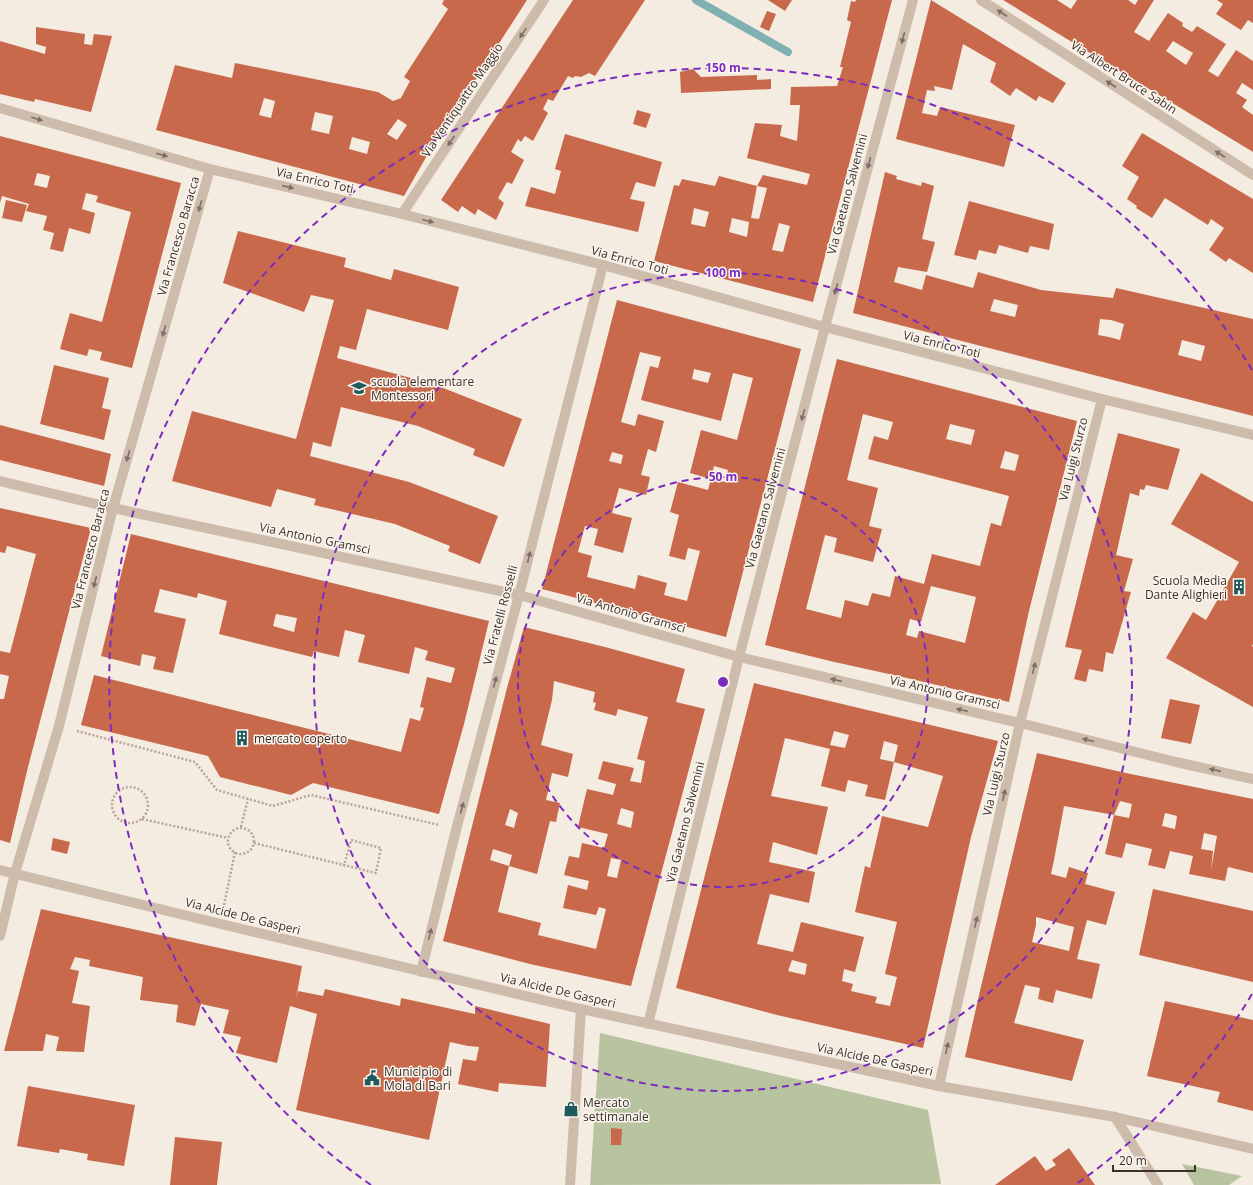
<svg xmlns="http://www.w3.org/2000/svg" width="1253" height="1185" font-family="'Open Sans',sans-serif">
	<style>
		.green { fill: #b8c4a0 }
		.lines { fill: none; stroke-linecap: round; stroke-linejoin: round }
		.stream { stroke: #7fb0b2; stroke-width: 8 }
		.building { fill: #c8694b; fill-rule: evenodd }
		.path { stroke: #b9a596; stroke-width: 2.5; stroke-dasharray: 2 2; stroke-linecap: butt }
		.minor { stroke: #cdbbac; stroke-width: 10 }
		.oneway { fill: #7d6f65 }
		.ring { fill: none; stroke: #7b2cbf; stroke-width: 2; stroke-dasharray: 7 5 }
		.labels { text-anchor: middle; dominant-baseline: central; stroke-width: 3; stroke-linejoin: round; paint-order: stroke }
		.street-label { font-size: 12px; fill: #3b302b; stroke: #fbf5ee }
		.poi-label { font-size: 12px; fill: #3b302b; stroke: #fbf5ee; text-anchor: start }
		.centre { fill: #7b2cbf; stroke: #fbf5ee; stroke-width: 2 }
		.ring-label { font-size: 12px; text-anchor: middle; font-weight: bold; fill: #7b2cbf; stroke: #fbf5ee; stroke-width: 3; stroke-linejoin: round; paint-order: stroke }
	</style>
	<rect width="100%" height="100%" fill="#f4ebe1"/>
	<!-- green -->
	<g class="green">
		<polygon points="600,1033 928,1110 941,1184 590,1185"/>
		<polygon points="1182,1164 1242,1176 1229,1185 1194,1185"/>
	</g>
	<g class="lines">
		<!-- stream -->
		<polyline class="stream" points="696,0 788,52"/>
	</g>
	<!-- building -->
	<g class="building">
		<path d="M444 0H527L429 152 404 196 156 130 175 65 232 78 235 63 378 92 393 101 401 98 410 81 404 77 448 9 442 4ZM264 98 275 101 271 118 259 115ZM315 112 333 116 329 134 311 130ZM398 119 407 125 397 140 387 134ZM352 137 370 142 367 154 349 149Z"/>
		<polygon points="573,0 645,0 595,76 589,73 581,77 575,76 573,78 568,76 553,101 548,99 543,109 548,113 533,141 525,136 521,142 518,139 511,152 524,160 512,184 507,182 498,198 504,203 496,220 478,209 475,215 462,206 458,212 441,200"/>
		<polygon points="768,0 792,0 785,11"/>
		<path d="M856 0H892L813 302 654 261 674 185 679 186 682 179 715 186 719 176 757 186 751 218 759 219 767 188 757 186 763 175 807 185 810 174 747 158 755 123 782 125 780 136 797 141 800 105H790L791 87 837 86 843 67H840L851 22 847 20 851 1 855 2ZM694 208 709 212 705 227 691 224ZM732 218 749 222 747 237 729 232ZM779 223 790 226 783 252 772 250Z"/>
		<polygon points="931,0 1066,83 1053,103 1039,96 1036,101 1016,88 1010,96 990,82 996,63 963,44 952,90 934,86 935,91 927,90 922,113 937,116 940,107 1015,125 1004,167 896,139"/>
		<path d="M1003 0H1057L1071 9 1077 0H1128L1135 5 1138 0H1154L1134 32 1149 41 1168 13 1183 23 1182 26 1192 32 1197 26 1226 44 1208 71 1218 77 1236 50 1253 61V90L1242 83 1236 93 1247 100 1242 107 1253 115V152ZM1173 41 1193 53 1186 65 1166 51Z"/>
		<polygon points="1217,0 1253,0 1253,23 1248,20 1241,30 1216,14 1223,4"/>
		<polygon points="767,11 776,14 769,31 760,27"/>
		<polygon points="36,27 85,34 84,44 92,45 94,34 112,36 91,112 35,99 34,102 0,94 0,41 45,54 46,47 36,44"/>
		<polygon points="693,69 701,77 757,75 757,80 771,79 771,89 681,93 680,72"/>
		<polygon points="637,110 651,114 646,128 633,124"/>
		<polygon points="1142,133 1253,199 1253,273 1229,258 1226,262 1209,250 1224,228 1211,219 1208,225 1165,198 1152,218 1136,208 1137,206 1127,199 1139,177 1122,166"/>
		<polygon points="565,134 662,162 655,187 636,182 630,199 645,202 638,232 525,206 531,187 555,194 561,171 555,169"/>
		<path d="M0 136 181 183 132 368 100 360 102 352 89 349 87 356 60 349 70 313 102 322 131 212 96 202 98 196 86 193 82 209 95 213 90 234 69 228 63 252 50 249 54 233 43 230 47 216 26 211 29 204 2 196 0 203ZM37 173 50 176 47 188 34 185Z"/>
		<path d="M885 172 897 176 896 179 921 186 922 182 934 186 922 239 935 242 927 272 898 267 894 282 922 290 926 275 973 288 978 272 1041 290 1113 298 1116 288 1253 319V416L853 313ZM994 299 1018 305 1015 317 990 311ZM1100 319 1111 320 1124 324 1120 340 1109 337 1098 335ZM1182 340 1205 346 1201 361 1178 355Z"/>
		<polygon points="6,200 27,205 22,222 2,218"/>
		<polygon points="969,201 1054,224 1049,250 1030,246 1028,253 999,245 996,254 979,250 976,260 954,255"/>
		<polygon points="238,231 346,258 344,267 391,280 394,269 459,287 448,330 367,309 356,350 340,346 337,358 433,384 522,419 504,467 473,455 475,449 418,426 341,407 331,447 313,442 310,456 409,482 498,516 480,564 448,551 450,546 395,524 314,505 316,499 277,489 271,507 172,481 192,411 296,439 334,300 311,295 304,312 223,283"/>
		<path d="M617 300 801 349 726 637 542 589ZM640 352 661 357 658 368 650 366 641 400 721 421 733 373 753 378 737 440 701 430 690 473 711 479 708 490 678 482 670 512 679 515 669 556 685 560 688 548 700 551 687 601 664 595 667 583 638 575 635 589 587 577 592 556 578 552 585 526 598 529 594 545 623 553 632 518 612 513 619 488 646 495 650 477 641 475 648 449 656 452 664 421 638 414 635 426 621 422ZM694 369 711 373 708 383 692 379ZM612 452 623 455 621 464 609 461ZM714 466 728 470 725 482 711 479Z"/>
		<path d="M837 359 1077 421 1029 611 1009 702 907 678 830 661 765 645ZM863 414 893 422 888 440 874 436 868 459 1009 496 1001 526 991 523 980 566 932 554 924 584 895 576 890 597 872 593 868 606 845 600 841 618 806 609 825 535 837 538 834 552 873 562 882 529 869 526 878 488 847 480ZM950 424 975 430 971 445 946 439ZM1005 451 1019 455 1015 471 1000 468ZM931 586 976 597 965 643 919 631 917 638 906 635 910 619 921 622Z"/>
		<polygon points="54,365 109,378 102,408 111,410 104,440 40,424"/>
		<polygon points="0,425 111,454 104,486 0,460"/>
		<polygon points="1118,433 1180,449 1168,490 1146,485 1144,490 1140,489 1139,496 1130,493 1116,555 1133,559 1124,591 1131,592 1113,654 1106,652 1103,672 1089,669 1086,682 1074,679 1082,650 1065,647"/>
		<polygon points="1201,473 1253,502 1253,644 1252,646 1253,647 1253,707 1166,658 1193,612 1206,620 1239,562 1171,524"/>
		<polygon points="0,508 91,528 28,767 10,843 0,840 0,699 4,699 9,676 0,674 0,651 10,653 36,554 7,546 5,553 0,552"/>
		<path d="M131 534 489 621 464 724 439 814 313 783 291 795 220 777 208 756 81 725 94 675 401 752 410 718 420 721 424 708 420 707 427 677 451 683 455 668 425 660 428 651 415 647 409 674 358 662 365 635 345 630 339 657 314 651 312 657 219 634 227 601 198 593 197 598 160 589 154 612 186 619 173 673 153 669 156 657 142 654 140 666 101 656ZM276 614 297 618 294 632 273 626Z"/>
		<path d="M524 627 605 647 685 669 676 702 705 709 631 986 530 964 443 941 507 688ZM554 681 595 692 593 702 596 703 594 710 616 716 618 709 648 717 637 759 645 761 641 783 630 781 634 768 603 761 598 779 616 784 613 795 587 789 578 827 608 834 604 848 582 843 579 858 569 856 564 875 589 881 587 890 568 885 563 908 596 915 599 907 606 909 596 949 538 935 541 923 498 912 509 866 490 860 493 849 512 855 509 866 537 874 550 821 556 822 560 803 546 800 552 773 568 777 573 754 541 745 552 700ZM621 808 634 812 631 828 617 824ZM510 809 518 813 514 828 505 825ZM611 858 621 860 617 878 607 876Z"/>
		<path d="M754 683 998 741 971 837 923 1048 777 1015 676 988ZM834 731 849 735 845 748 830 745ZM785 738 830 749 821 786 845 792 848 780 868 785 865 796 885 800 894 762 943 776 928 827 882 816 870 868 865 866 855 912 897 922 885 974 897 977 890 1006 875 1003 877 997 851 991 853 984 842 981 844 969 855 972 864 937 801 922 793 952 757 944 770 894 809 903 815 872 769 862 773 842 817 855 828 807 771 796ZM884 741 898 745 894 762 880 759ZM792 960 807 964 805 975 788 971Z"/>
		<polygon points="1170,699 1200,705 1191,744 1161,738"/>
		<path d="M1037 753 1126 773 1253 799V873L1228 867 1225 881 1189 874 1193 856 1170 851 1165 869 1148 865 1152 849 1126 843 1122 858 1105 854 1114 815 1129 818 1132 804 1120 801 1114 815 1064 806 1054 860 1051 874 1066 878 1069 867 1088 873 1085 884 1115 892 1106 925 1087 920 1077 959 1100 964 1092 999 1056 990 1053 1003 1038 999 1040 988 1025 985 1014 1023 1084 1040 1072 1081 965 1057 979 995ZM1165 813 1177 816 1175 829 1162 826ZM1204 833 1217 836 1211 870 1213 851 1201 849ZM1036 917 1074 927 1069 951 1032 942 1036 925Z"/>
		<polygon points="53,838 70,842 67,854 51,850"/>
		<polygon points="1153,889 1253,911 1253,982 1139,955"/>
		<polygon points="41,909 302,966 296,999 298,991 323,996 325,989 400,1006 401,998 475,1014 475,1006 550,1024 546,1087 499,1083 498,1092 458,1084 463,1059 476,1061 479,1047 468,1046 450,1042 429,1140 296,1110 317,1014 290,1006 277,1063 236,1053 241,1037 223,1033 229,1010 201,1004 195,1026 176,1022 178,1005 140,1000 143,977 89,966 90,960 75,957 70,969 79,971 72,1003 90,1006 84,1052 56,1051 59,1037 46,1034 43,1051 4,1051"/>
		<polygon points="1165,1001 1253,1020 1253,1111 1217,1102 1220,1092 1147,1076"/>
		<polygon points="28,1086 135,1105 124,1166 87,1160 88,1154 60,1149 59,1153 17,1146"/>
		<polygon points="611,1128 622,1129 621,1145 611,1145"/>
		<polygon points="175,1137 222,1142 217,1185 170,1185"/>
		<polygon points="1069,1148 1095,1185 995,1185 1035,1156 1046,1171 1056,1165 1052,1160"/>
	</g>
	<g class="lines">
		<!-- path -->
		<g class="path">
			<polyline points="77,731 195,762 217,790 273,806 311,795 439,825"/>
			<circle cx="130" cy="805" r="18"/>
			<polyline points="142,819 228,838"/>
			<polyline points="241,827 248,799"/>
			<circle cx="241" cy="841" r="13"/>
			<polyline points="254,843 376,873 381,848 351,840 344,866"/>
			<polyline points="224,905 235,852"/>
		</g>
		<!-- minor -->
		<g class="minor">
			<polyline points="981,0 1253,175"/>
			<polyline points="0,108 210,169 402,214 603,265 825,327 1102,399 1253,435"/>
			<polyline points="402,214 544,0"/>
			<polyline points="0,481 113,508 519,595 739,657 1020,723 1176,762 1253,779"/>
			<polyline points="0,870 221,924 581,1009 939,1086 1115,1117 1253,1149"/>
			<polyline points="0,936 15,873 59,726 113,508 210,169"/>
			<polyline points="421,972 456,830 519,595 603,265"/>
			<polyline points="648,1024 739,657 825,327 913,0"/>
			<polyline points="939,1086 1020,723 1102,399"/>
			<polyline points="1115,1117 1158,1185"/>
			<polyline points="570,1185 581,1009"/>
		</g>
	</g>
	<!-- one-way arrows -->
	<defs><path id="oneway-solid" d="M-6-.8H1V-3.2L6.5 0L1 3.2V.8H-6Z"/></defs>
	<g class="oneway">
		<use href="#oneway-solid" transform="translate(1002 13) rotate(-147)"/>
		<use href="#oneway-solid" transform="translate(523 33) rotate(124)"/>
		<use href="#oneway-solid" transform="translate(903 38) rotate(105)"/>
		<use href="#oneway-solid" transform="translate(1111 84) rotate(-147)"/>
		<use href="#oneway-solid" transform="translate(37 119) rotate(16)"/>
		<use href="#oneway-solid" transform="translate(451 141) rotate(124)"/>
		<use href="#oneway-solid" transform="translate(1220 154) rotate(-147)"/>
		<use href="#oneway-solid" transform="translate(162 155) rotate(16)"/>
		<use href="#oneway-solid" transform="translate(869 163) rotate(105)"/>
		<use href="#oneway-solid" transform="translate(288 187) rotate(13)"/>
		<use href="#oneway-solid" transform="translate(200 206) rotate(106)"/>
		<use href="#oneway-solid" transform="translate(428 221) rotate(14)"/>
		<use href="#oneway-solid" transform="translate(836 289) rotate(105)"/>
		<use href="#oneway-solid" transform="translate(164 331) rotate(106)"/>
		<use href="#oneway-solid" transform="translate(803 415) rotate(105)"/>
		<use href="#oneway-solid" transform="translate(128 456) rotate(106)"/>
		<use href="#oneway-solid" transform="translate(529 557) rotate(-76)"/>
		<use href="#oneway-solid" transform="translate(95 582) rotate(104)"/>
		<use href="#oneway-solid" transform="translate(1034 668) rotate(-76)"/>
		<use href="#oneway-solid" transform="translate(836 680) rotate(-167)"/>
		<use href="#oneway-solid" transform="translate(495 682) rotate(-75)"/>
		<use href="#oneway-solid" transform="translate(962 710) rotate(-167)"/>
		<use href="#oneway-solid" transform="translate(1088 740) rotate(-166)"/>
		<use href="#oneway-solid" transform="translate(1215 770) rotate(-167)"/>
		<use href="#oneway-solid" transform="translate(1004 795) rotate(-77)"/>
		<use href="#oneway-solid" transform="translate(462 808) rotate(-75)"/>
		<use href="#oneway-solid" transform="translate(976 922) rotate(-77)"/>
		<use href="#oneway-solid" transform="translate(430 934) rotate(-76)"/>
		<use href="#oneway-solid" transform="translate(947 1048) rotate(-77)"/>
	</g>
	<!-- distance rings -->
	<g class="ring">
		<circle cx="723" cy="682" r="205"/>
		<circle cx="723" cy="682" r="409"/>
		<path d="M1252 994A614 614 0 0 1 1075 1185M371 1185A614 614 0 1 1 1252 370"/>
	</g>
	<!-- icons -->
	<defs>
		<g id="school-bare" transform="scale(1.2)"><path d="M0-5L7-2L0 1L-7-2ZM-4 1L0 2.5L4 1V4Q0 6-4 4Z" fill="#1f5a5e" stroke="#fbf5ee" stroke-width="2.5" paint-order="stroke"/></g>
		<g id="building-bare" transform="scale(1.2)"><path d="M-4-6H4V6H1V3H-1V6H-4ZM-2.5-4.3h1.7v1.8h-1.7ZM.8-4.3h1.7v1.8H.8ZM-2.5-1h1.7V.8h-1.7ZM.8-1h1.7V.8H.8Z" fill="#1f5a5e" stroke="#fbf5ee" stroke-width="2.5" paint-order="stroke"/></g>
		<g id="civic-bare" transform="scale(1.2)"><path d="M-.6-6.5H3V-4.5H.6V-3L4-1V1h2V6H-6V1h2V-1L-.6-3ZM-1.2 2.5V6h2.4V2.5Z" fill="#1f5a5e" stroke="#fbf5ee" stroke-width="2.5" paint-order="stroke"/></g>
		<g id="shop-bare" transform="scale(1.2)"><path d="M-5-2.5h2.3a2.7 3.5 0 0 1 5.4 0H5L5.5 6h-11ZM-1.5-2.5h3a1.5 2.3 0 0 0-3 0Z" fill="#1f5a5e" stroke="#fbf5ee" stroke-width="2.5" paint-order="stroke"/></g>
	</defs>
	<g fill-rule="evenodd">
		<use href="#school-bare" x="359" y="388"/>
		<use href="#building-bare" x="1239" y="587"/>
		<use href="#building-bare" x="242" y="738"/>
		<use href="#civic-bare" x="372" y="1078"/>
		<use href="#shop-bare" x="571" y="1109"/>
	</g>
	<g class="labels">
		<!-- street labels -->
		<g class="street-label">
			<text transform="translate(1124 77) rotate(33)">Via Albert Bruce Sabin</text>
			<text transform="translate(462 100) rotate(-56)">Via Ventiquattro Maggio</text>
			<text transform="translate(315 180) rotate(13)">Via Enrico Toti</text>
			<text transform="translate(847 194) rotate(-75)">Via Gaetano Salvemini</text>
			<text transform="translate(178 236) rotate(-74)">Via Francesco Baracca</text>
			<text transform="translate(630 260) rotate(15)">Via Enrico Toti</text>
			<text transform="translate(942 344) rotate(14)">Via Enrico Toti</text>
			<text transform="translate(1073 459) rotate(-76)">Via Luigi Sturzo</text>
			<text transform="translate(765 508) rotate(-75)">Via Gaetano Salvemini</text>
			<text transform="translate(315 538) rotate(12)">Via Antonio Gramsci</text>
			<text transform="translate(90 549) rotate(-76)">Via Francesco Baracca</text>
			<text transform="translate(631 613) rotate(16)">Via Antonio Gramsci</text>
			<text transform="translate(500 615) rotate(-75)">Via Fratelli Rosselli</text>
			<text transform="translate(945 692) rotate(13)">Via Antonio Gramsci</text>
			<text transform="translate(996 774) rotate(-77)">Via Luigi Sturzo</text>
			<text transform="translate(685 822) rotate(-76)">Via Gaetano Salvemini</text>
			<text transform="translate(243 916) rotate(14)">Via Alcide De Gasperi</text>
			<text transform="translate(558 990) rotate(13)">Via Alcide De Gasperi</text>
			<text transform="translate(875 1059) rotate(12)">Via Alcide De Gasperi</text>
		</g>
		<!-- poi labels -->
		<g class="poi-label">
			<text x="371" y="381">scuola elementare<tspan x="371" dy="14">Montessori</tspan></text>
			<text x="1227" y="580" text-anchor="end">Scuola Media<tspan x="1227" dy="14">Dante Alighieri</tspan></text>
			<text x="254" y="738">mercato coperto</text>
			<text x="384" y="1071">Municipio di<tspan x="384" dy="14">Mola di Bari</tspan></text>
			<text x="583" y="1102">Mercato<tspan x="583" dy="14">settimanale</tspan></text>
		</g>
	</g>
	<circle cx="723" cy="682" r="6" class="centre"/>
	<g class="ring-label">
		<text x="723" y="72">150 m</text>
		<text x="723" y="277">100 m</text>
		<text x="723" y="481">50 m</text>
	</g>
	<!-- scale -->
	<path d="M1113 1165v6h82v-6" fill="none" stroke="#3b302b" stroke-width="2"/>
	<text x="1119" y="1165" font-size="12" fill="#3b302b" stroke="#fbf5ee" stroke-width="3" paint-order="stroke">20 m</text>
</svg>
